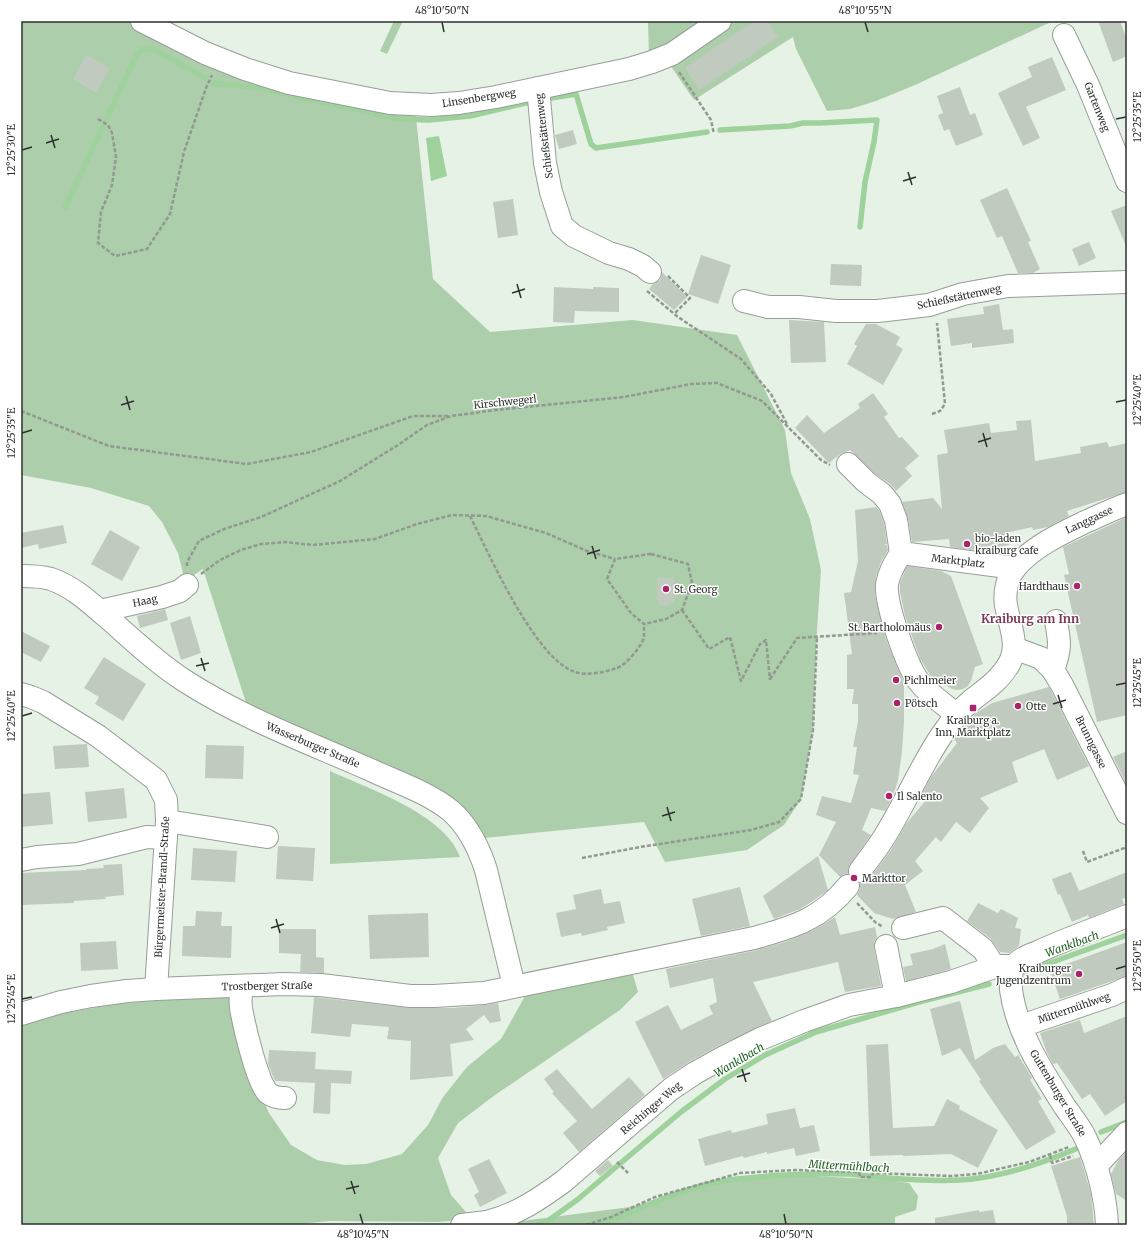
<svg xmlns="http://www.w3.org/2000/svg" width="1148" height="1246" font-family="Merriweather,serif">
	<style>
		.green { fill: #adceab }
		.water { fill: #9ed19b }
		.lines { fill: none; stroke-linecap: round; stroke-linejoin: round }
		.stream { stroke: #9ed19b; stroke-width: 5.5 }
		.building { fill: #c0cabf }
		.minor-casing { stroke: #959f94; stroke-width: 24 }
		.major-casing { stroke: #959f94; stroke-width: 24 }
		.path { stroke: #919990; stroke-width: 2.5; stroke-dasharray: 4 2; stroke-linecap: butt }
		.minor { stroke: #fff; stroke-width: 22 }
		.major { stroke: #fff; stroke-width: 22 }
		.ticks { fill: none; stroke: #2d312d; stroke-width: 1.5 }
		.poi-dot { fill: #aa246b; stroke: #fff; stroke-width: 1.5 }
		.labels { text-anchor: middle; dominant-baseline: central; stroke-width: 3; stroke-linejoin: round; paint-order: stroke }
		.street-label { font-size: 10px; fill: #2d312d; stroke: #fff }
		.poi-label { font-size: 10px; fill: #2d312d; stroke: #fff; text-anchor: start }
		.water-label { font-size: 11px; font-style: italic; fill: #206522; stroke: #fff }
		.quarter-label { font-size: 12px; font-weight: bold; fill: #7b3856; stroke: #fff }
		.neatline { fill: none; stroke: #2d312d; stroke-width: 1.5 }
		.ticks-label { font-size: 10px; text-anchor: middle; fill: #2d312d }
	</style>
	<rect width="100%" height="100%" fill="#e7f2e6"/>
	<!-- green -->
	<g class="green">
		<polygon points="21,21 133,21 178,45 415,108 433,279 490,332 633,320 737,335 785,430 791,473 810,519 821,570 817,630 813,730 801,799 784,825 747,850 665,862 644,822 484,838 248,709 203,569 185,581 178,553 162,522 149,506 91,488 21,475"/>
		<polygon points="394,21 403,21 387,54 380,51"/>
		<polygon points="648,21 713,21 649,57"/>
		<polygon points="724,21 1048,21 1049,23 915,85 876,101 850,109 827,111 796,49 793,37 694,100 668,62"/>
		<path d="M330 771C369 789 445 814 460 857L330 864Z"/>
		<polygon points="632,971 638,992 620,1010 495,1095 458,1123 438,1158 451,1195 472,1219 438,1222 329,1221 291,1225 21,1225 21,1025 43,1017 116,1004 189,998 234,997 253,1080 269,1113 291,1145 317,1160 345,1165 366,1164 402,1154 428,1125 443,1097 467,1067 501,1039 525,996"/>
		<polygon points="775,1174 889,1180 909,1183 918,1196 916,1210 895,1217 895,1225 491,1225 630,1207 681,1194 726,1180"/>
	</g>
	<!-- water -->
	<polygon class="water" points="439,136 447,176 431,181 426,138"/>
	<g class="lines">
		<!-- stream -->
		<g class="stream">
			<polyline points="213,83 259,88 399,119 429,120 470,116 530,102"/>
			<polyline points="545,99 576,94 591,144 596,148 707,132"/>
			<polyline points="107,118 135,58 141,50 152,48 205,78"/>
			<polyline points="720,130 790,126 803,123 820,123 877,120 874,142 865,182 860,227"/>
			<polyline points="65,208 103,126"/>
			<polyline points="1025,972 1127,935"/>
			<polyline points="1101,1132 1127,1122"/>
			<polyline points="537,1225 549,1220 577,1200 681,1112 725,1079 765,1055 816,1032 919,1002 989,984"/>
			<path d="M600 1225C641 1208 692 1183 737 1179 774 1175 812 1173 849 1174 862 1175 875 1177 888 1178 912 1180 937 1181 961 1180 998 1178 1043 1163 1078 1148"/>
		</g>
	</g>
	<!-- building -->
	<g class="building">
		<polygon points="754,21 768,21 778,37 699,90 685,68"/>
		<polygon points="1098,21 1120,21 1127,40 1127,56 1113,62"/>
		<polygon points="86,55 110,68 96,93 73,79"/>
		<polygon points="1052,57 1066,90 1026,107 1040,138 1023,146 998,93 1032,77 1028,67"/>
		<polygon points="960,87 970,115 975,113 983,135 956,146 949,129 944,131 938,115 943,113 937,96"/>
		<polygon points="573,130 577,144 559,149 555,135"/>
		<polygon points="1007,188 1031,241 1028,242 1040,269 1033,273 1018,273 1002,236 997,238 980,200"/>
		<polygon points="513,199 518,235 498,238 493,202"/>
		<polygon points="1127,205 1127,248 1111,211"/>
		<polygon points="1089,242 1096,258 1079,266 1072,249"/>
		<polygon points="701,255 731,265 718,304 688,294"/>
		<polygon points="831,264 862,265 861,286 830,285"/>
		<polygon points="662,272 687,297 674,310 649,289 653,284 660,280"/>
		<polygon points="554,287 593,289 593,287 619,288 619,312 575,311 574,323 553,322"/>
		<polygon points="999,304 1003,330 1013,329 1014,343 972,348 972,343 951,346 947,319 984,314 983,307"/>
		<polygon points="789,320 824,322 826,362 791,363"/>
		<polygon points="866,324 876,324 900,337 896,345 903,349 883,385 847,364 857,346 854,344"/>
		<polygon points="873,393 888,414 884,417 899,438 902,437 919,456 905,468 912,476 896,491 890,484 874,473 850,450 839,455 829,463 795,428 807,415 824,433 860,408 858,404"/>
		<polygon points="1031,420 1035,461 1081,453 1080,447 1107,442 1109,447 1127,443 1127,492 1067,511 1069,516 1048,527 1033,530 1032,527 1006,533 1009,545 994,548 993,545 970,550 950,547 949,539 912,542 908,518 902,502 933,498 942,509 937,455 948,453 944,430 989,423 991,433 1017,430 1016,421"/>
		<polygon points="876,507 879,510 884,523 887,544 884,544 887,545 888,550 881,562 876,576 875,584 875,595 886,639 898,669 904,682 904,721 902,751 898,781 892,798 885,811 871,808 862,830 871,835 850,864 848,869 848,874 844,874 840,877 819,855 836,822 816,815 822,796 851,803 859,775 853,774 857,747 853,747 858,721 858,704 852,704 854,689 847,689 847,655 852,654 844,593 851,592 858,561 855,510"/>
		<polygon points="1127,517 1127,715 1097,722 1064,575 1069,574 1063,547"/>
		<polygon points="63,525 67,543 39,549 38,544 21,548 21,533"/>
		<polygon points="110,530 140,547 122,581 91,564"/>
		<polygon points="907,566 941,571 951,576 983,664 975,667 971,681 968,686 963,689 958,690 952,689 939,681 937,682 930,675 920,659 905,616 900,592 900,583"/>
		<polygon points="657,578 674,578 675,600 670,605 660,606 657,600"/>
		<polygon points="165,609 168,620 140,628 137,616"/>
		<polygon points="190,616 201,653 181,660 170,623"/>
		<polygon points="21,631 50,646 41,662 21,652"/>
		<polygon points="104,657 146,684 123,721 95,704 99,697 84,688"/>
		<polygon points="1049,687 1089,766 1057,780 1044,749 1012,762 1018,782 980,798 989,808 970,833 956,822 941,842 936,837 915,861 923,871 905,885 916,912 893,919 874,913 857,895 860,889 860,883 866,882 870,878 891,850 906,824 927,799 922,794 931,777 957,743 954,739 961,729 975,714 992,703"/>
		<polygon points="87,744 89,767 55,769 53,746"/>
		<polygon points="206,745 244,746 243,779 205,778"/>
		<polygon points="1127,751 1127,785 1113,757"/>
		<polygon points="124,788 127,818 88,822 85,792"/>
		<polygon points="50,792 53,824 21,827 21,794"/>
		<polygon points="278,846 315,848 313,881 276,879"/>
		<polygon points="193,848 237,851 235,882 191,880"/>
		<polygon points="818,856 828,890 810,903 800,909 774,919 763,896"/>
		<polygon points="122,864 124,895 105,897 106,899 74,901 74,903 21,905 21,873 86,870 86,869 104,868 103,865"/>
		<polygon points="1071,872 1079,891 1127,872 1127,897 1122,899 1124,904 1089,918 1088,915 1072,922 1060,894 1058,895 1052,879"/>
		<polygon points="740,887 750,926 701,936 692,899"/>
		<polygon points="601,889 604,904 620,901 625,923 607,927 608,930 582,936 581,933 561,937 556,913 576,909 573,895"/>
		<polygon points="978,903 998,913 1001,909 1018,918 1015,928 1021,929 1019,946 1009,953 1000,952 991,939 967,921"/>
		<polygon points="196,911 222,912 221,926 232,926 231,958 182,956 183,926 195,926"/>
		<polygon points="428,913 429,957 370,959 368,915"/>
		<polygon points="835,917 840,935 875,927 877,937 874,942 874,948 881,986 845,992 838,962 753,982 772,1021 716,1047 689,1062 663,1079 635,1022 668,1005 681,1030 713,1014 709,1006 717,1002 713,978 670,988 666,969 757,950 785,942 812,931"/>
		<polygon points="279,929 316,929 316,957 324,958 324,973 300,972 301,954 279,953"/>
		<polygon points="116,941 118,969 81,971 80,943"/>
		<polygon points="1127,942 1127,976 1060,999 1050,970"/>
		<polygon points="945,944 951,969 906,981 903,967 913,965 910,954 933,949"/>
		<polygon points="314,997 410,1008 452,1008 485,1005 498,1003 501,1021 490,1023 484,1015 466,1029 474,1040 450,1044 453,1076 410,1080 411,1041 387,1039 389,1027 352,1024 350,1037 311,1033"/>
		<polygon points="960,1001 975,1060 993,1048 1005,1044 1015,1057 1018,1055 1032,1078 1030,1080 1042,1099 1038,1101 1056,1132 1026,1150 979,1081 981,1080 960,1048 942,1056 930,1009"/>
		<polygon points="1127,1016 1127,1101 1105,1116 1090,1094 1082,1099 1057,1063 1053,1064 1047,1053 1040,1033 1080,1020 1084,1033"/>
		<polygon points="888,1044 893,1128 934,1126 947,1099 960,1106 959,1109 998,1130 978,1168 951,1154 903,1156 903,1155 870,1156 866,1045"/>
		<polygon points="269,1050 316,1052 315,1069 352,1071 351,1084 331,1083 330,1114 313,1113 315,1083 275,1081 268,1064"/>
		<polygon points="557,1069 592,1109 629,1077 645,1095 579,1152 563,1133 577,1121 552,1093 554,1092 544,1079"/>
		<polygon points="795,1108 800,1128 814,1125 820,1151 796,1156 794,1148 767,1154 767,1152 744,1158 743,1156 705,1166 698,1139 731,1130 732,1133 768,1124 766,1114"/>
		<polygon points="1127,1151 1127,1201 1116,1194 1111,1174 1118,1161"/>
		<polygon points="1080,1157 1091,1194 1094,1225 1067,1225 1067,1216 1051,1166"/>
		<polygon points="489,1159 507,1193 480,1207 474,1195 479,1192 468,1169"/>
		<polygon points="608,1160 613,1166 600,1176 595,1171"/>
		<polygon points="979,1210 979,1212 993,1210 996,1225 935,1225 935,1218"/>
	</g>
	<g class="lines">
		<!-- minor casing -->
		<g class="minor-casing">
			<g id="minor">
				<polyline points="142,21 205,53 245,69 289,83 390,103 431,105 459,103 496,97 629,69 652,62 672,54 720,21"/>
				<polyline points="1064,35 1088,85 1127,181"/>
				<polyline points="538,88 545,163 551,192 562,226 574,236 609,253 629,259 643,266 650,272"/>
				<polyline points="744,301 768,307 799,307 836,311 878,311 929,305 963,294 1008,286 1127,282"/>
				<path d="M848 464 866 482 882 494 890 504 896 520 901 553C895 563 889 572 887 584 885 603 907 668 920 683 930 695 944 704 957 715"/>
				<polyline points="901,553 1015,568"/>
				<polyline points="100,611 162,597 180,591 187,585"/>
				<polyline points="1014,648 1041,658 1053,670 1062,685 1127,813"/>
				<path d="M1053 670C1061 648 1060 643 1056 621"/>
				<polyline points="21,694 31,697 43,702 98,736 156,780 166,800 167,821 156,989"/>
				<polyline points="167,821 267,837"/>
				<polyline points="21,860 37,857 78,854 147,837 166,838"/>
				<polyline points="903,928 943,918 983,949 992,963 997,966"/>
				<polyline points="886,946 896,996"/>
				<path d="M241 986C241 993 240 1001 241 1008 244 1025 257 1082 268 1093 273 1097 279 1098 285 1098"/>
				<polyline points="1021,1026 1112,995 1127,988"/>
				<polyline points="1096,1166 1127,1133"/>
				<path d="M462 1225C470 1224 479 1223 487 1222 516 1215 541 1198 564 1181L671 1089 695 1073 722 1058 760 1039 804 1021 849 1005 896 996 951 982 997 966H1013"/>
				<path d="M1107 1225C1106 1198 1097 1162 1085 1137 1080 1127 1072 1117 1065 1107 1042 1071 1017 1033 1011 990 1011 983 1010 972 1014 966 1020 958 1031 955 1040 951 1068 938 1098 928 1127 916"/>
			</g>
		</g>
		<!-- major casing -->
		<g class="major-casing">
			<g id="major">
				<path d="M21 576C31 576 41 576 51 579 74 587 90 603 108 618 132 639 158 664 185 681 244 719 310 743 373 771 399 783 429 793 451 811 469 827 479 848 486 870L514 986"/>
				<path d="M860 871C867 861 876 850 883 839 904 806 919 769 941 736 950 723 960 710 972 700 986 689 1000 680 1009 664 1020 644 1009 625 1006 605 1004 593 1007 578 1015 568 1032 547 1062 533 1085 522 1099 516 1113 509 1127 504"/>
				<path d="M21 1014 61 1002 91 996 127 991 156 989 283 984 321 985 410 996H434L484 993 754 938C794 927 821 919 848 886"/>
			</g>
		</g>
		<!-- path -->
		<g class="path">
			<polyline points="679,72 711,120 714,134"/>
			<polyline points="98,119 108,125 112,133 116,157 112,185 101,212 98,243 115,256 147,249 170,214 184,152 206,88 212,75"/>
			<polyline points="668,276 690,298 674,314"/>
			<polyline points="647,291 678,317 741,359 771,394 788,426"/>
			<polyline points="21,411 109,446 247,464 311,452 413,416 449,416"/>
			<polyline points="932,414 940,411 945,404 937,323"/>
			<path d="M470 516C489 554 535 659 575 672 587 676 606 672 617 668 626 665 642 646 644 637 644 633 644 628 644 624"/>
			<polygon points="651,554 688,564 692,583 682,610 666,619 644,624 631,613 607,579 615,559"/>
			<polyline points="187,566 187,562 199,541 224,529 261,517 340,481 398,445 427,425 451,416 496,410 624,397 691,384 717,383 762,401 821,460 830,465"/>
			<polyline points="201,574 220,560 241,550 261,544 285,542 313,545 375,539 417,524 452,515 486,516 546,533 587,551 615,559"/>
			<polyline points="682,610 709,649 730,637 741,681 760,644 766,640 770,680"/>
			<polyline points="770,679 797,638 877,633"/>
			<polyline points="1083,851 1087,862 1127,847"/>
			<polyline points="582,858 640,847 751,830 779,822 801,799 813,730 817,637"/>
			<polyline points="857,903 875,922 883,927"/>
			<polyline points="1050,1155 1052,1163 1073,1156"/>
			<polyline points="617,1162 628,1173"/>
			<polyline points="586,1225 611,1217 655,1197 740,1173 796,1170 859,1172 860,1177 871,1177 873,1173 951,1176 977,1174 1029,1162 1069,1147"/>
		</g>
		<!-- minor -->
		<use href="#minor" class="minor"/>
		<!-- major -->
		<use href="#major" class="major"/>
	</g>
	<!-- ticks -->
	<path class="ticks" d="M442 22 444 32M865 22 868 32M1116 119 1126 117M51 135 55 148M46 143 59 139M22 150 32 147M908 172 912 185M903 181 916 177M517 284 521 298M512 293 525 289M126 396 130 410M1116 402 1126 400M121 405 134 401M22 433 32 430M983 433 987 447M978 442 991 438M592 546 596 559M587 554 600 550M201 658 205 671M196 666 209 663M1116 685 1126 683M1058 695 1062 708M1053 704 1066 700M22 716 32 713M667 807 671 821M662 816 675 812M276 919 280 933M271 928 284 924M1116 969 1126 966M22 999 32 997M742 1069 746 1082M737 1077 750 1073M351 1181 355 1194M346 1189 359 1186M360 1214 363 1224M784 1214 786 1224"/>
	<!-- markers -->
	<g class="poi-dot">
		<circle cx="967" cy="544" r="4"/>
		<circle cx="1077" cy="586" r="4"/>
		<circle cx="666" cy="589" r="4"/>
		<circle cx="939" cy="627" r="4"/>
		<circle cx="896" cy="680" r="4"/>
		<circle cx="897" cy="703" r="4"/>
		<circle cx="1018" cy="706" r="4"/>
		<rect x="969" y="704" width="8" height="8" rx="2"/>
		<circle cx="889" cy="796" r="4"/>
		<circle cx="854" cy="878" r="4"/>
		<circle cx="1079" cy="974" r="4"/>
	</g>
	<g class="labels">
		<!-- street labels -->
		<g class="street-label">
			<text transform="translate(479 98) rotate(-9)">Linsenbergweg</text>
			<text transform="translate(1097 107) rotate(68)">Gartenweg</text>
			<text transform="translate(544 136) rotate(-97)">Schießstättenweg</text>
			<text transform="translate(959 297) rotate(-12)">Schießstättenweg</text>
			<text transform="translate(505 402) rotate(-6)">Kirschwegerl</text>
			<text transform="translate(1089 520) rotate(-25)">Langgasse</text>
			<text transform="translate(958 561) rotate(7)">Marktplatz</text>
			<text transform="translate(145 601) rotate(-12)">Haag</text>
			<text transform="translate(1091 742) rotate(64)">Brunngasse</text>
			<text transform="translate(313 745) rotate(23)">Wasserburger Straße</text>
			<text transform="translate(162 887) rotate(-87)">Bürgermeister-Brandl-Straße</text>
			<text transform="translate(267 986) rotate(-1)">Trostberger Straße</text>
			<text transform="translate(1074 1008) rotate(-19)">Mittermühlweg</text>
			<text transform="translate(1058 1093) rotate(59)">Guttenburger Straße</text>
			<text transform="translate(651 1108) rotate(-40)">Reichinger Weg</text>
		</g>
		<!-- poi labels -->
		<g class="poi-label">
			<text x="975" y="538">bio-laden<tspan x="975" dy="12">kraiburg cafe</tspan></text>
			<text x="1069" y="586" text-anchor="end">Hardthaus</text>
			<text x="674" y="589">St. Georg</text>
			<text x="931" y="627" text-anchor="end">St. Bartholomäus</text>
			<text x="904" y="680">Pichlmeier</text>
			<text x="905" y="703">Pötsch</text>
			<text x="1026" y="706">Otte</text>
			<text x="973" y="720" text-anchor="middle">Kraiburg a.<tspan x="973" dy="12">Inn, Marktplatz</tspan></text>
			<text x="897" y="796">Il Salento</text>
			<text x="862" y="878">Markttor</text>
			<text x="1071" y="968" text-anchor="end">Kraiburger<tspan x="1071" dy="12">Jugendzentrum</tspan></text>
		</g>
		<!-- water labels -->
		<g class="water-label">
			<text transform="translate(1072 944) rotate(-20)">Wanklbach</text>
			<text transform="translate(739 1060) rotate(-31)">Wanklbach</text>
			<text transform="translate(849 1166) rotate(3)">Mittermühlbach</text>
		</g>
		<!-- quarter labels -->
		<g class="quarter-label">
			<text x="1030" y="618">Kraiburg am Inn</text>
		</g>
	</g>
	<!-- border -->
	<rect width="1148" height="1246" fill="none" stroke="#ffffff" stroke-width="44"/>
	<rect x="22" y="22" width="1104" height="1202" class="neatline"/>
	<g class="ticks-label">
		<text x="442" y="14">48°10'50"N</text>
		<text x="865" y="14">48°10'55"N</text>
		<text transform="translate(1137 117) rotate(-90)" y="4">12°25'35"E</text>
		<text transform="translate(11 150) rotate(-90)" y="4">12°25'30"E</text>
		<text transform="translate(1137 400) rotate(-90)" y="4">12°25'40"E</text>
		<text transform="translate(11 433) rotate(-90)" y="4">12°25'35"E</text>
		<text transform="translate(1137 683) rotate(-90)" y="4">12°25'45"E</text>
		<text transform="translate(11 716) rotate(-90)" y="4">12°25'40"E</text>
		<text transform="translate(1137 966) rotate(-90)" y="4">12°25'50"E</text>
		<text transform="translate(11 999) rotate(-90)" y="4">12°25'45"E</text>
		<text x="363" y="1238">48°10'45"N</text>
		<text x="786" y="1238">48°10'50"N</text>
	</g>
</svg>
